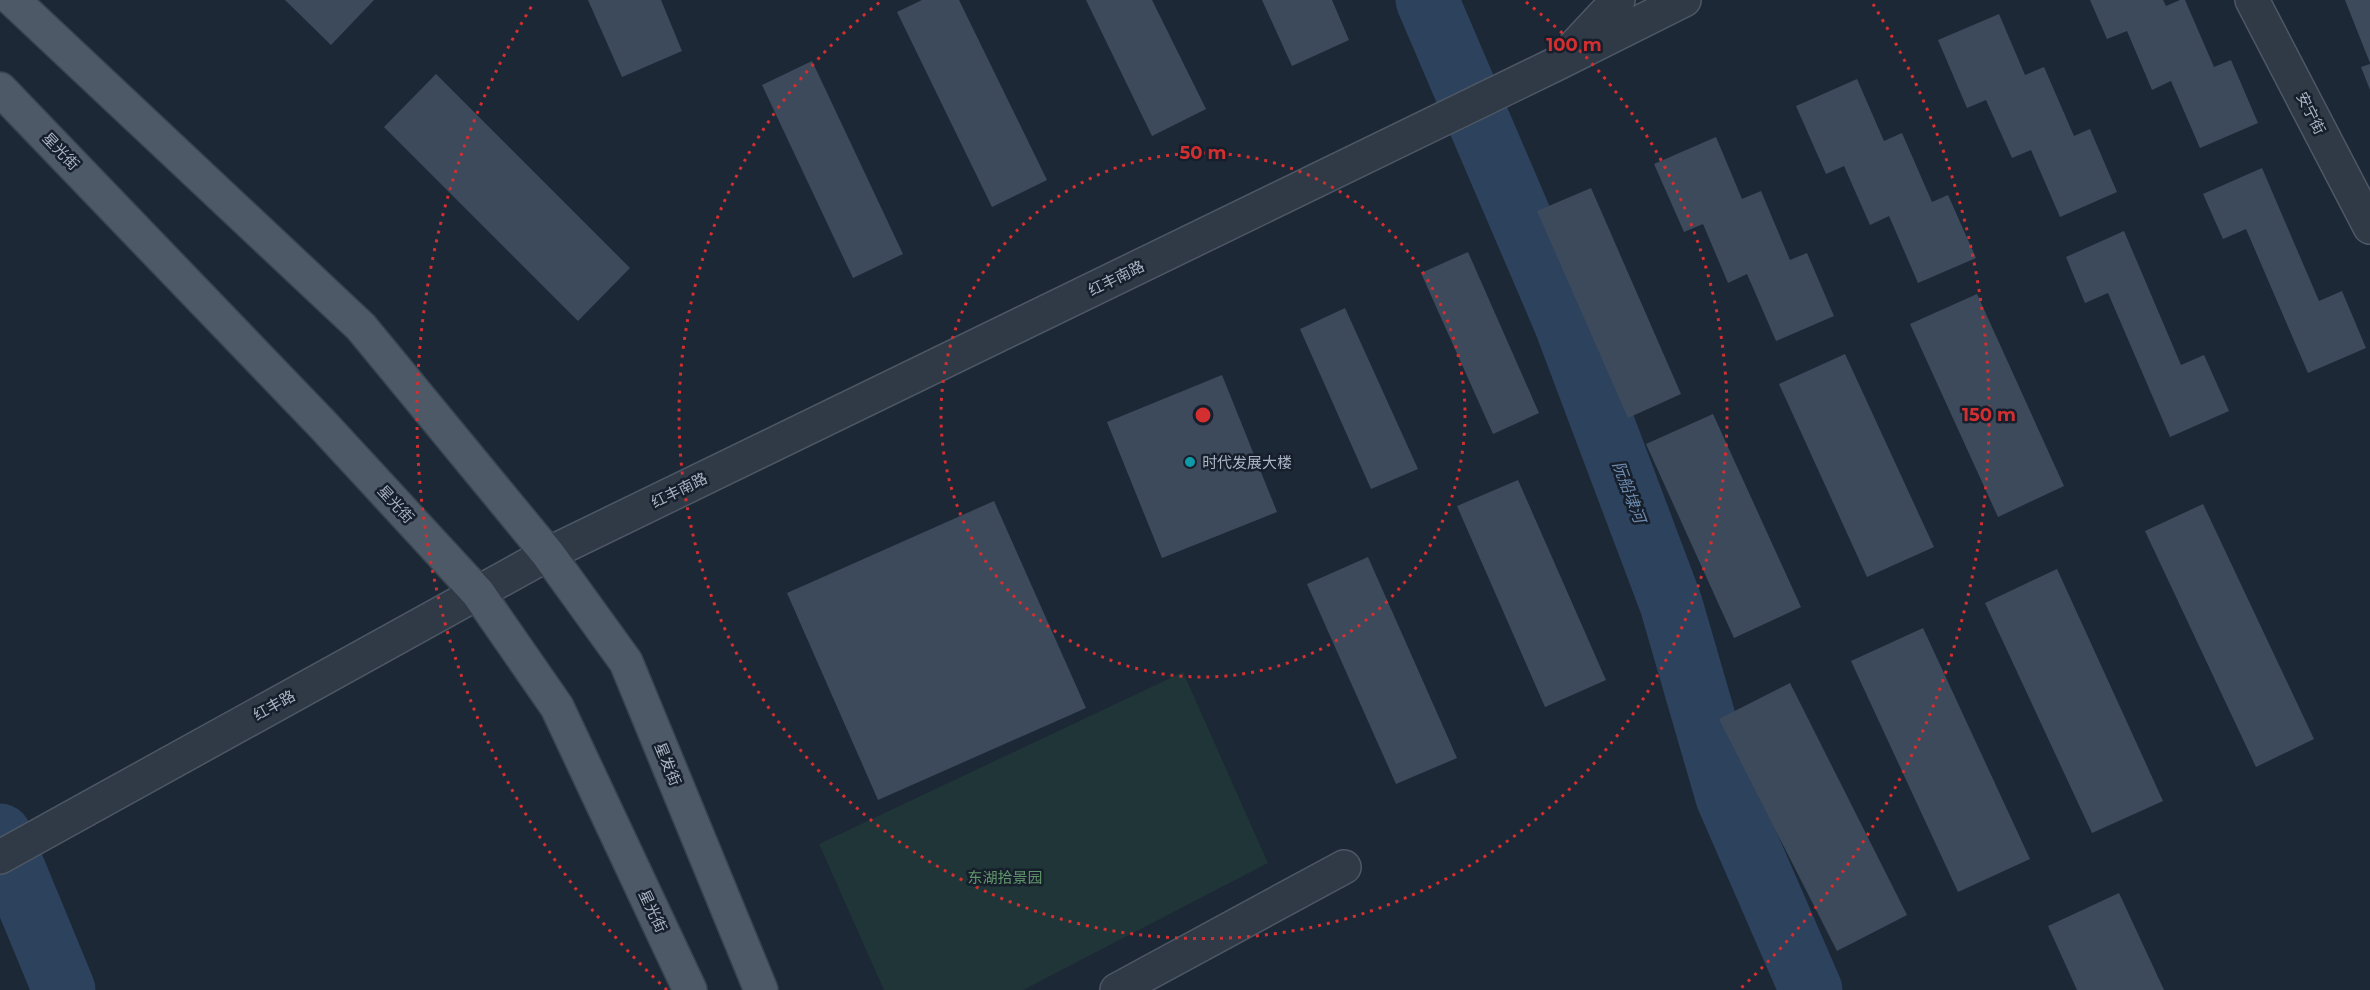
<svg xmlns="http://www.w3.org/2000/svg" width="2370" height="990" font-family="Montserrat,'Noto Sans SC',sans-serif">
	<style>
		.green { fill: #1f3537 }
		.water { fill: #2c425d }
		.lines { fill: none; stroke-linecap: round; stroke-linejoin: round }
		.river { stroke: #2c425d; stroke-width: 63 }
		.building { fill: #3d4a5c }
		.minor-casing { stroke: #4d5765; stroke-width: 36 }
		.major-casing { stroke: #394350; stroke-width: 36 }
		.minor { stroke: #303a47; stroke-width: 33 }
		.major { stroke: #4e5967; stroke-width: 33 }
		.ring { fill: none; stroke: #d42f30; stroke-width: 3; stroke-dasharray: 3 6 }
		.culture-dot { fill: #0f9aa8; stroke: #161f2b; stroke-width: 2 }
		.labels { text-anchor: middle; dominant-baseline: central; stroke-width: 5; stroke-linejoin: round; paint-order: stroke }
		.street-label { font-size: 15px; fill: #a9b4c5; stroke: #161f2b }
		.poi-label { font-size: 15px; fill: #a9b4c5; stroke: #161f2b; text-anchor: start }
		.park-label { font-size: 15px; fill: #60966b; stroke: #161f2b }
		.water-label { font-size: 16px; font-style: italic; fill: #6e8cb0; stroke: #161f2b }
		.centre { fill: #d42f30; stroke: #161f2b; stroke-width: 3 }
		.ring-label { font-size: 18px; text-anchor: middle; font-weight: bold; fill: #d42f30; stroke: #161f2b; stroke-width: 5; stroke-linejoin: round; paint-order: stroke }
	</style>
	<rect width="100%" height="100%" fill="#1d2836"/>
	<!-- green -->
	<polygon class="green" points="1183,672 1268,863 1023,990 884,990 819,844"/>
	<!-- water -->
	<polygon class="water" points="1403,0 1451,0 1460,19 1423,38"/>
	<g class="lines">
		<!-- river -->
		<g class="river">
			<polyline points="1427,0 1564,320 1671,604 1727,797 1811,990"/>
			<polyline points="0,835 64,990"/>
		</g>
	</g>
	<!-- building -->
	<g class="building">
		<polygon points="285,0 374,0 331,45"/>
		<polygon points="588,0 661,0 682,51 622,77"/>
		<polygon points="922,0 959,0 1047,180 992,207 897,12"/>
		<polygon points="1086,0 1152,0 1206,109 1152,136"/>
		<polygon points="1262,0 1332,0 1349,40 1292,66"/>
		<polygon points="2090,0 2163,0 2166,6 2180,0 2185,0 2214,67 2231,60 2258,123 2200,148 2171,81 2152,90 2127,31 2107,39"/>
		<polygon points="2345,0 2370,0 2370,63"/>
		<polygon points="1999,14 2025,75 2044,67 2074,136 2090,129 2117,192 2060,217 2031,150 2012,158 1986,100 1967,108 1938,40"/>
		<polygon points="812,61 903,254 853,278 762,85"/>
		<polygon points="2370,64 2370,90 2361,67"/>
		<polygon points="436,74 630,268 578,321 384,127"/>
		<polygon points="1857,79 1884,141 1902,133 1932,202 1948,195 1976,258 1918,283 1889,216 1870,225 1844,166 1826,174 1796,106"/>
		<polygon points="1716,137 1742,199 1761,191 1790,260 1807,253 1834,316 1776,341 1747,274 1728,283 1703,224 1684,232 1654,164"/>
		<polygon points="2262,168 2319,301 2342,291 2366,348 2308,373 2246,229 2223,239 2203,194"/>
		<polygon points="1591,188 1681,394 1628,418 1537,211"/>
		<polygon points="2124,231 2181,365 2204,355 2229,411 2170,437 2108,293 2085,303 2066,257"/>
		<polygon points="1468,252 1539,413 1493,434 1421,273"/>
		<polygon points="1977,294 2064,486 1998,517 1910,324"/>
		<polygon points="1345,308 1418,469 1371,489 1300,329"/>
		<polygon points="1845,354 1934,547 1867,577 1779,384"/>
		<polygon points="1222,375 1277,512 1162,558 1107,422"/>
		<polygon points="1713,414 1801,607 1734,638 1646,444"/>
		<polygon points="1518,480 1606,680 1545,707 1457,506"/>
		<polygon points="994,501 1086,708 878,800 787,593"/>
		<polygon points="2203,504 2314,739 2256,767 2145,531"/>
		<polygon points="1368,557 1457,758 1396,784 1307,584"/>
		<polygon points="2057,569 2163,801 2092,833 1985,603"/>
		<polygon points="1923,628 2030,859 1958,892 1851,661"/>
		<polygon points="1790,683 1907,915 1837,951 1719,719"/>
		<polygon points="2119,893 2164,990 2077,990 2048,926"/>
	</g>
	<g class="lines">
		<!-- minor casing -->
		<g class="minor-casing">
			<g id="minor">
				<polyline points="2252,0 2370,227"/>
				<polyline points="1574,47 1618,0"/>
				<polyline points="0,857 548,554 1556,64 1684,0"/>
				<polyline points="1117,990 1344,867"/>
			</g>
		</g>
		<!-- major casing -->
		<g class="major-casing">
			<g id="major">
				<polyline points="13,0 361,327 548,554 626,662 761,990"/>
				<polyline points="0,89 323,425 478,593 557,707 690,990"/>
			</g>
		</g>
		<!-- minor -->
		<use href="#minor" class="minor"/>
		<!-- major -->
		<use href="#major" class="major"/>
	</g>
	<!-- distance rings -->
	<g class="ring">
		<circle cx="1203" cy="415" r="262"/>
		<path d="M1526 2A524 524 0 1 1 880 2"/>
		<path d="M667 990A786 786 0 0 1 533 4M1873 4A786 786 0 0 1 1739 990"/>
	</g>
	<!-- markers -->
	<circle class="culture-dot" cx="1190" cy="462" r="6"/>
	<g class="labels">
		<!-- street labels -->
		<g class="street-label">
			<text transform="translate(2311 113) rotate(63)">安宁街</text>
			<text transform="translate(61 151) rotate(46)">星光街</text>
			<text transform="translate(1116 278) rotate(-26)">红丰南路</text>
			<text transform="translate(679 490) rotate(-26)">红丰南路</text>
			<text transform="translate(396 504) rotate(47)">星光街</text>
			<text transform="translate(274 705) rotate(-29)">红丰路</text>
			<text transform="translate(668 764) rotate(68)">星发街</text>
			<text transform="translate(653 911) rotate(65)">星光街</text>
		</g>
		<!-- poi labels -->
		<g class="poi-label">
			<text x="1202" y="462">时代发展大楼</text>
		</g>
		<!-- park labels -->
		<g class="park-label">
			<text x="1005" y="877">东湖拾景园</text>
		</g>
		<!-- water labels -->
		<g class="water-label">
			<text transform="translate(1629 492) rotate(69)">阮船埭河</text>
		</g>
	</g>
	<circle cx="1203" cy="415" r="9" class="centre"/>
	<g class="ring-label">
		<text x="1574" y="51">100 m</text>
		<text x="1203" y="159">50 m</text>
		<text x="1989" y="421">150 m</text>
	</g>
</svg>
